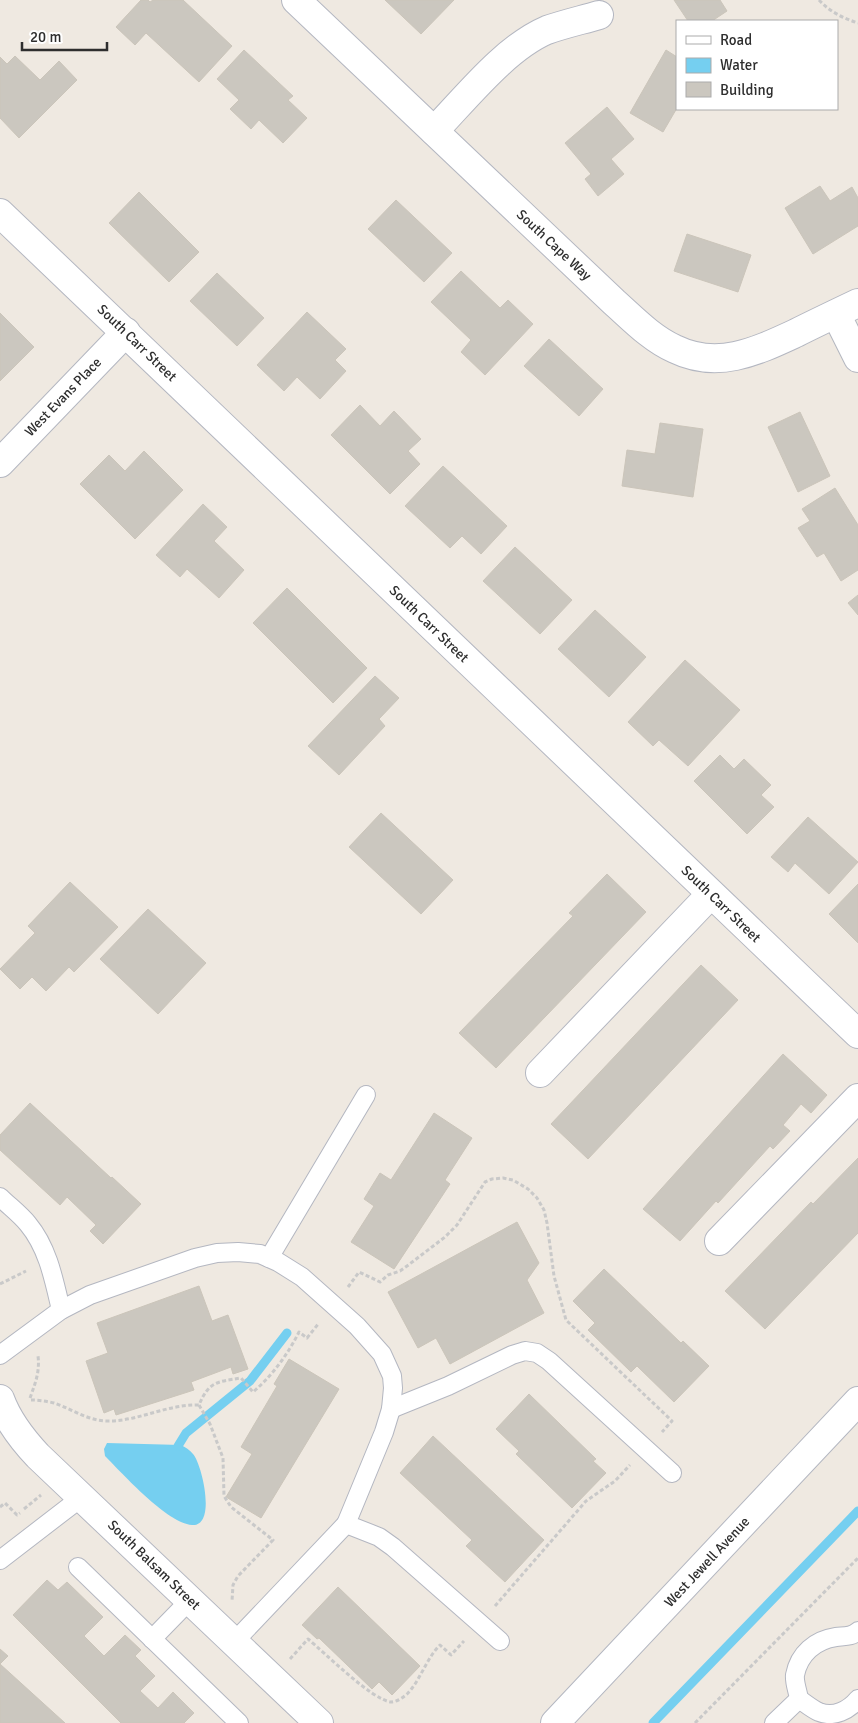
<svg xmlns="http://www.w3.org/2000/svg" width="858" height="1723" font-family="Signika,sans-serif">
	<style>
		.water { fill: #75cff0 }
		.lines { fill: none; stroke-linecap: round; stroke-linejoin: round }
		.stream { stroke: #75cff0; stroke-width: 9 }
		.building { fill: #cbc7bf; stroke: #cbc5ba }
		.lane-casing { stroke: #b4b7c1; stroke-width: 20 }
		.street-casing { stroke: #b4b7c1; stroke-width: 30 }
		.secondary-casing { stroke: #b4b7c1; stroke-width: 30 }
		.path { stroke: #c9c9c9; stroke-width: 3; stroke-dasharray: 4 2.5; stroke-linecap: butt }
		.lane { stroke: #fff; stroke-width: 18 }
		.street { stroke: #fff; stroke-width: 28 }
		.secondary { stroke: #fff; stroke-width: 28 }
		.labels { text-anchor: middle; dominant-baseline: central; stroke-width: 5; stroke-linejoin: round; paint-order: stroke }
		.street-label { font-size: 14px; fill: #2e2e2e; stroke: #fff }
	</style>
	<rect width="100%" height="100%" fill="#efe9e1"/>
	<!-- water -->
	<path class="water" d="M107 1443 181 1445C185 1447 190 1450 193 1454 202 1464 217 1527 192 1525 167 1523 123 1474 105 1456L104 1449Z"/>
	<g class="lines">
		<!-- stream -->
		<g class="stream">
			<polyline points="178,1446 186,1433 250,1381 287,1333"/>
			<polyline points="653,1723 858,1511"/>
		</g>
	</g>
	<!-- building -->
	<g class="building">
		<polygon points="141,0 148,0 150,2 153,0 183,0 232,46 199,82 146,33 135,45 116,27"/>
		<polygon points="385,0 454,0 421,34"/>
		<polygon points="674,0 720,0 727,11 712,21 688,21"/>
		<polygon points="244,50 293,96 288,100 307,118 283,143 259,120 251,129 230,109 239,100 217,79"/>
		<polygon points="666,50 677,57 677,108 663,132 630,113"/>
		<polygon points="15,56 40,80 59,61 77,80 19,138 0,118 0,57 7,64"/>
		<polygon points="607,107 634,139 611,159 624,174 598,196 585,179 591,174 565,143"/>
		<polygon points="820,186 830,201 852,187 858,198 858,226 813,254 785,208"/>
		<polygon points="139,192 199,252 169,282 109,223"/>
		<polygon points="396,200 452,253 424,282 368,229"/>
		<polygon points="687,234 751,255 738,292 674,271"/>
		<polygon points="461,271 500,308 508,300 533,324 485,375 461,352 471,340 431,302"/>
		<polygon points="217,273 264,318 237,346 190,301"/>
		<polygon points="307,312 346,349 335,360 346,371 320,399 297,377 284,391 257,365"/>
		<polygon points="0,313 34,347 0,381"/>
		<polygon points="549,339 603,389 579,416 524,366"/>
		<polygon points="360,405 380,426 394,411 421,439 408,451 420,464 390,494 331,435"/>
		<polygon points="800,412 830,476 798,492 768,427"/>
		<polygon points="660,423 703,429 693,497 622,486 627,450 655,454"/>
		<polygon points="144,451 183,490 135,539 80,484 109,455 125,471"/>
		<polygon points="443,466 507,526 481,554 462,536 450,548 405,506"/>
		<polygon points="835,488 858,525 858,570 841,581 824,553 817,557 798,528 810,521 802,509"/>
		<polygon points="203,504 227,527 214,541 244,570 219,598 187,569 180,577 156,555"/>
		<polygon points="515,547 572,600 540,634 483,581"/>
		<polygon points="287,588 367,668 333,703 253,623"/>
		<polygon points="858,595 858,615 848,603"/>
		<polygon points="595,610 646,657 609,697 558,649"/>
		<polygon points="685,660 740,710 688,766 659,740 653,746 628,722"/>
		<polygon points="375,676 399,698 379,719 385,726 339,775 308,746"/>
		<polygon points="720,755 734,769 744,759 771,785 761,795 774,807 747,834 694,781"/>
		<polygon points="381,813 453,880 421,914 349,847"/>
		<polygon points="808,817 858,862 829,894 795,863 788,872 771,857"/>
		<polygon points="607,874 646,912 496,1068 459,1033 573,916 569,913"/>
		<polygon points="70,882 118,927 74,972 69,967 46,991 32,977 20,989 0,969 35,933 28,926"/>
		<polygon points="858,884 858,943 829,914"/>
		<polygon points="148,909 206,963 158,1014 100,959"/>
		<polygon points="701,965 738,1000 588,1159 551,1124"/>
		<polygon points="783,1054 827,1095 811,1113 801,1104 783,1125 790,1131 773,1149 770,1146 718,1203 716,1201 680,1241 643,1209"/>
		<polygon points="30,1103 111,1178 112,1177 141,1204 103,1244 90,1231 96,1225 67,1197 60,1205 0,1150 0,1135"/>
		<polygon points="434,1113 472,1138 445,1180 450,1184 394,1269 351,1242 374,1206 364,1199 380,1173 391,1180"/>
		<polygon points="858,1158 858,1233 765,1329 725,1291 811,1202 813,1204"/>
		<polygon points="517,1222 539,1263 527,1280 544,1313 450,1364 436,1338 418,1348 388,1292"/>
		<polygon points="604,1269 681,1343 683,1341 709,1366 674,1402 637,1366 631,1372 588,1330 595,1323 573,1301"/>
		<polygon points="199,1286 212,1321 228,1315 248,1369 233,1374 231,1367 191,1382 194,1390 116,1415 114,1409 104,1413 86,1361 108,1353 97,1323"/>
		<polygon points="289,1359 339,1389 261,1518 226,1497 252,1454 241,1447 277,1386 274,1384"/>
		<polygon points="529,1394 596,1459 593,1461 606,1473 572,1508 516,1454 519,1451 496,1429"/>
		<polygon points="433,1436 544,1540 505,1582 466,1546 472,1540 400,1473"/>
		<polygon points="47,1580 58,1590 67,1582 103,1617 84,1636 104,1656 125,1635 141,1650 135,1656 155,1676 140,1691 158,1708 173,1692 194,1713 184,1723 121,1723 13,1615"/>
		<polygon points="338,1587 420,1666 392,1695 379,1682 372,1689 319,1638 317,1639 302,1625"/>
		<polygon points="0,1649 8,1656 0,1664 65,1723 0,1723"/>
	</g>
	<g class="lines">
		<!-- lane casing -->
		<g class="lane-casing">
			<g id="lane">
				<path d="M0 1197C9 1206 20 1214 28 1224 48 1248 54 1280 61 1310"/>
				<polyline points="269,1258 366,1095"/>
				<polyline points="0,1355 61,1310 90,1295 195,1258 217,1253 238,1252 260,1254 278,1262 302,1277 357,1326 382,1354 392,1376 393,1388 391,1409 384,1432 346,1524 379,1537 393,1547 500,1641"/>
				<polyline points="391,1409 448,1386 512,1355 525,1351 537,1353 549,1361 672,1473"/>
				<polyline points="0,1560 82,1497"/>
				<polyline points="78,1567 239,1723"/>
				<polyline points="152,1639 190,1600"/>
				<polyline points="234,1642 346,1524"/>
				<path d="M799 1699C805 1703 812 1709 819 1712 834 1718 849 1710 858 1699"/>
				<path d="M774 1723 799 1699C798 1692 794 1682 795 1675 799 1654 815 1640 836 1637 844 1636 852 1637 858 1631"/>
			</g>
		</g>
		<!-- street casing -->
		<g class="street-casing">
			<g id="street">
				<path d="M296 0 614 302C633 319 652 339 675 349 718 370 757 351 796 333 816 323 837 313 858 303"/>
				<path d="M434 131C466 98 505 48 547 30 564 24 582 20 599 15"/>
				<polyline points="0,213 858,1034"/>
				<polyline points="836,314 858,358"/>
				<polyline points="0,463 126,332"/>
				<polyline points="540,1073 711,894"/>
				<polyline points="719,1241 858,1098"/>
				<path d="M0 1399C8 1421 22 1439 38 1456L319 1723"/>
			</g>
		</g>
		<!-- secondary casing -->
		<g class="secondary-casing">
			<polyline id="secondary" points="555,1723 858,1401"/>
		</g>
		<!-- path -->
		<g class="path">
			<path d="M819 0C830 12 843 18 858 23"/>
			<polyline points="0,1284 26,1271"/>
			<polyline points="348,1287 359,1272 380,1282 388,1275 400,1271 407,1266 445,1237 457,1225 485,1182 492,1179 503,1178 513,1180 528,1189 537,1198 544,1210 547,1223 554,1276 566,1320 672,1421 662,1432"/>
			<path d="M30 1398C35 1384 40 1372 38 1356"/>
			<path d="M31 1400C38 1400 46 1401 54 1403 72 1409 88 1421 108 1421 140 1421 167 1404 199 1405 209 1381 217 1382 241 1378L253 1392C272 1376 288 1354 299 1332L307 1338 319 1323"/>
			<polyline points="199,1405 210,1424 223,1458 224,1496 231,1507 273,1540 238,1576 233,1585 232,1601"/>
			<polyline points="0,1507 5,1503 17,1515 20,1513"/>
			<polyline points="24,1509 41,1495"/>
			<polyline points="495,1606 586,1501 615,1481 630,1465"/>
			<path d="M290 1659 308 1639C325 1653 372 1700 391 1702 397 1702 404 1697 408 1693 421 1679 426 1659 440 1645L451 1655 464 1641"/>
			<polyline points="695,1723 858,1558"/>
		</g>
		<!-- lane -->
		<use href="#lane" class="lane"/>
		<!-- street -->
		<use href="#street" class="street"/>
		<!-- secondary -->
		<use href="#secondary" class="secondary"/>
	</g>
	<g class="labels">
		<!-- street labels -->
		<g class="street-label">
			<text transform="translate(554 245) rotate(43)">South Cape Way</text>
			<text transform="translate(137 343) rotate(44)">South Carr Street</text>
			<text transform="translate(63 397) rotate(-46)">West Evans Place</text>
			<text transform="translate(429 624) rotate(44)">South Carr Street</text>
			<text transform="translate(721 904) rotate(44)">South Carr Street</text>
			<text transform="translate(707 1562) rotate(-47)">West Jewell Avenue</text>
			<text transform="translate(154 1565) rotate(44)">South Balsam Street</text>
		</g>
	</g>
	<!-- legend -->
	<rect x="676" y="20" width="162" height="90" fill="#ffffff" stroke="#ababab"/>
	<rect x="686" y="36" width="25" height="8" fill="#ffffff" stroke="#ababab"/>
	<text x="720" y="45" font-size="15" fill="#2e2e2e">Road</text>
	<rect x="686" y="58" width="25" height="15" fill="#75cff0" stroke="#ababab"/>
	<text x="720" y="70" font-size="15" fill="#2e2e2e">Water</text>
	<rect x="686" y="82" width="25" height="15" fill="#cbc7bf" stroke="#ababab"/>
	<text x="720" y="95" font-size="15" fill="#2e2e2e">Building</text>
	<!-- scale -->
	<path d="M22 42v8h85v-8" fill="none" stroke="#2e2e2e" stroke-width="2.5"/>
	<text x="30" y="42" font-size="15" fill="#2e2e2e" stroke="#ffffff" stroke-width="4" paint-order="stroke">20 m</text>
</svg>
